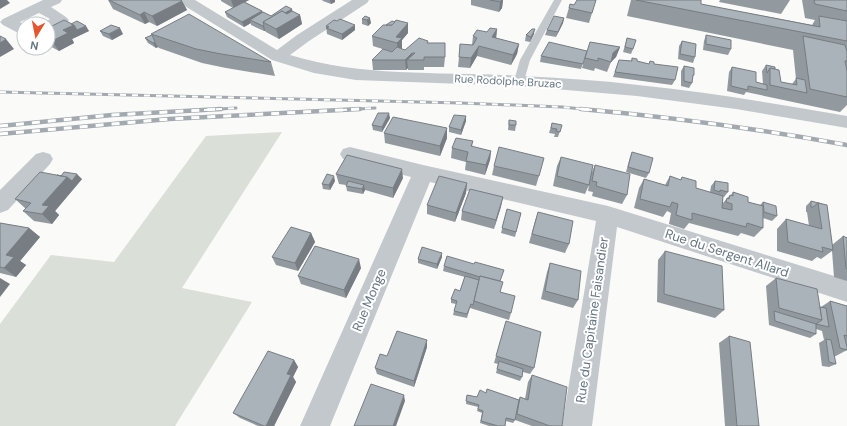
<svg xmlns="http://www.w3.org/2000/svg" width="847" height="426" font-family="'DM Sans',sans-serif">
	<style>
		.green { fill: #dadfd7 }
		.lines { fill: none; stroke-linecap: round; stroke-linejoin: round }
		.service { fill: #c3c8cc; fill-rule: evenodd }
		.minor { fill: #c3c8cc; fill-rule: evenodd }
		.rail-far1-casing { stroke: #a2aab0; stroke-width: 3 }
		.rail-casing { stroke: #a2aab0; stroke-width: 4.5 }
		.rail-far1 { stroke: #fff; stroke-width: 2; stroke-dasharray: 6; stroke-linecap: butt }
		.rail { stroke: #fff; stroke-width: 3; stroke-dasharray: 8; stroke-linecap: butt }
		.wall { fill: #929a9f }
		.shaded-wall { fill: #777d82 }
		.building { fill: #aab3b9; stroke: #777d82 }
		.labels { text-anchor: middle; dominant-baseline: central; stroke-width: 4; stroke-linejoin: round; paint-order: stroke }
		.far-street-label { font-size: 11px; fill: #657683; stroke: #fff }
		.street-label { font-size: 13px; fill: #657683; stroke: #fff }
	</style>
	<rect width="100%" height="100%" fill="#fafaf8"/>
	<!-- green -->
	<polygon class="green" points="282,132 182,288 252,302 175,426 0,426 0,324 51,255 114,262 206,136"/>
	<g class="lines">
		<!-- service -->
		<polygon class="service" points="554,0 562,0 530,60 524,81 519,84 516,83 514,81 520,60"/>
		<!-- minor -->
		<g class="minor">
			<polygon points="43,0 62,0 60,3 51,7 66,17 69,20 66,23 48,31 48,24 42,24 50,19 39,13 20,22 24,25 24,36 3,25 0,22 3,19"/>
			<path d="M178 0H195L277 50 297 35 352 0H369L367 3 309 41 290 55C365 78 444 71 521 76 560 78 599 80 638 85 708 92 778 104 847 116V128L736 109 637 96 519 86 356 80 314 73 272 60 180 3Z"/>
			<polygon points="350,147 423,165 608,206 847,280 847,302 617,227 592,426 562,426 596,221 430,182 330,426 300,426 411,177 343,159 340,154 343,149"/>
			<polygon points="43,152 50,154 53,159 50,164 8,210 0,213 0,190 36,154"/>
		</g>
		<!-- rail-far1 casing -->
		<g class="rail-far1-casing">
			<g id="rail-far1">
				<polyline points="0,92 461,103 562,107 592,110"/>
				<polyline points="204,110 236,108"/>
				<polyline points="341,110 375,108"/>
			</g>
		</g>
		<!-- rail casing -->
		<g class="rail-casing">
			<g id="rail">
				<path d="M581 109C671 117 759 129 847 145"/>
				<polyline points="0,126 112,115 221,109"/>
				<polyline points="0,134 169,119 360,109"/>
			</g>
		</g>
		<!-- rail-far1 -->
		<use href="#rail-far1" class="rail-far1"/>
		<!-- rail -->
		<use href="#rail" class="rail"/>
	</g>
	<!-- wall -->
	<g class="wall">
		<polygon points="108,0 181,0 182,1 187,10 157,26 149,22 145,24 113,9"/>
		<polygon points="221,0 249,0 245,2 262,11 263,12 271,16 292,9 292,11 300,15 302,24 279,39 266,32 265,31 264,31 251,25 251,23 244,27 227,17 225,12 233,8 221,1"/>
		<polygon points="322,0 335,0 335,2 331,4 323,1"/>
		<polygon points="471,0 503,0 502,8 499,12 471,5"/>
		<polygon points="596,0 589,23 566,18 570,4 574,5"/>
		<polygon points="631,0 701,0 701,4 812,25 815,20 805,18 802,0 847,0 847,105 840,112 746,92 744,95 727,91 729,72 732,67 756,82 763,84 762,71 766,65 775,69 781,82 792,84 796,79 793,50 627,16"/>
		<polygon points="720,0 790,0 781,14 719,2"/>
		<polygon points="365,16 371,23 368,26 362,24 362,19"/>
		<polygon points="564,18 563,23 556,37 545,35 547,30"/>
		<polygon points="71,24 89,31 72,39 74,43 59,51 48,45 48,28"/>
		<polygon points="326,26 355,30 342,40 327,34"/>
		<polygon points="497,29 496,38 519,44 517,54 511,65 477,56 470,68 458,67 459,57 472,45 473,36"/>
		<polygon points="100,31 123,34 112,40 103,36"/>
		<polygon points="408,33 402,40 402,49 405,50 428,41 428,43 445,57 444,67 424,67 424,70 408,70 408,68 406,70 373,70 372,60 392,52 373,46 372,36"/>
		<polygon points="151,34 271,62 275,76 226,68 202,63 159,48 158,47 156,48 148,43 145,38 152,35"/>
		<polygon points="534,34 530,42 525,41 526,35"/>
		<polygon points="706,35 731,49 728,55 703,50 704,41"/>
		<polygon points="627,38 633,49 631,54 623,52"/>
		<polygon points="682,41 695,57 693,63 678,59 679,46"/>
		<polygon points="590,42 620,47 616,57 611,62 607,72 595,68 594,71 582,68"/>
		<polygon points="587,51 581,69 540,62 541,56"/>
		<polygon points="632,58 637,61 649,64 650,61 675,80 672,85 613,77 619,60 631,61"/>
		<polygon points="684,66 694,75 692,78 692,83 689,88 681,86 681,71"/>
		<polygon points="466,116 466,121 461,135 449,132 449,127"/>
		<polygon points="390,118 382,132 373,130 372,125"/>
		<polygon points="509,120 516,125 515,131 508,130"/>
		<polygon points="552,123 562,125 558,137 554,137 555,134 549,133"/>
		<polygon points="447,128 447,138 440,156 385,143 384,133"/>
		<polygon points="473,141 472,147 491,151 490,160 485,175 465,170 466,162 451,158 452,148"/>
		<polygon points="632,152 649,173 646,178 626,172 630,157"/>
		<polygon points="561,157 591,174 595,165 627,195 622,204 592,196 593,192 588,191 589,185 585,194 553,186 557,166"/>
		<polygon points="494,166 539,176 536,186 492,175"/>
		<polygon points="336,174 403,178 393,198 365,190 363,194 347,191 346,185 339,184"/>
		<polygon points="670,176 680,180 682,177 696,188 710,192 711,186 715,181 728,192 724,197 723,197 723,203 730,195 731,195 733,192 748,202 760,205 763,202 777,216 772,221 763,218 763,228 754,237 741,233 738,236 689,223 684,229 669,224 671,213 667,211 663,217 634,208 639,188 644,179 665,185"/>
		<polygon points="82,179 55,211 59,215 52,224 34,221 23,211 26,209 15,199"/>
		<polygon points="335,181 330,190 323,189 322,184"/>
		<polygon points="467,183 466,193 455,222 427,214 427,205"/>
		<polygon points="503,197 494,229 461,220 462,211"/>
		<polygon points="811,201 827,205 832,245 843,236 847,238 847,281 834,277 832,251 821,259 817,257 812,261 777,251 777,229 786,219 809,226 807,212 806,212 806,206"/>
		<polygon points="507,209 521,213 515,237 501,233"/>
		<polygon points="538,212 569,244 565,253 529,243 535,221"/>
		<polygon points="0,223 29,228 40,237 20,261 26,265 16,277 0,273"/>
		<polygon points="311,233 315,242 298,271 276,265 272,257"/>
		<polygon points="665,251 724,310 715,318 657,302 658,260"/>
		<polygon points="442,257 437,269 418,263 418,259"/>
		<polygon points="550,263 578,300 573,308 541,299 547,272"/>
		<polygon points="444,266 500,281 500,292 511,313 509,320 470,308 467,318 453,315 454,311 456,304 451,303 451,299 460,291 465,277 443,271"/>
		<polygon points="361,268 346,298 301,284 298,276"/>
		<polygon points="776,278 819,307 821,307 830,301 847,306 847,350 834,357 836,364 829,367 822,366 819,343 824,340 822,331 816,329 816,334 810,338 769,325 766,286"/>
		<polygon points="506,321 534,368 530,374 523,372 522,377 520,381 496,373 498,364 494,363"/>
		<polygon points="729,336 759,426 725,426 719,343"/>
		<polygon points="427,340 427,347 414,387 377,374 375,368"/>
		<polygon points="294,360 298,367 293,377 296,382 274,426 258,426 240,418 233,413"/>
		<polygon points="532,375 562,426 532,426 515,420 513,423 506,421 505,426 489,426 480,423 482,413 477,411 478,407 466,404 467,395 477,397 486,393 487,389 519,400 520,397 525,399 528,382"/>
	</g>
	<!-- shaded-wall -->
	<g class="shaded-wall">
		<polygon points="0,0 7,0 10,3 0,9"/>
		<polygon points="231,0 249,0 234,8"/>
		<polygon points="330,0 335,0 335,2 331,4"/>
		<polygon points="498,0 503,0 502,8 499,12 500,2"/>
		<polygon points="182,1 187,10 157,26 152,16"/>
		<polygon points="292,9 293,14 266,24"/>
		<polygon points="262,11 264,16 250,20 251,23 244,27 242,22"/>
		<polygon points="144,12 149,22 145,24 140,15"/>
		<polygon points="300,15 302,24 279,39 276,29"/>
		<polygon points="370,18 371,23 368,26 367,20"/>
		<polygon points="564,18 563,23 556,37 558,32"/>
		<polygon points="408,23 408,33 402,40 402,48 398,53 397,43 396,37"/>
		<polygon points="74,25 86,26 89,31 72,39 74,43 59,51 52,41 63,30"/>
		<polygon points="264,25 265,31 264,31 263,26"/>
		<polygon points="355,25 355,30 342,40 342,34"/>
		<polygon points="120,28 123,34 112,40 109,34"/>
		<polygon points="497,29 496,39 492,37"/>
		<polygon points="535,29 534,34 530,42 531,37"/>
		<polygon points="6,39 14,49 0,57 0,43"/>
		<polygon points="155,42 158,47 156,48 153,43"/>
		<polygon points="519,44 517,54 511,65 513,55"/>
		<polygon points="479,46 477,56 470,68 471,58"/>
		<polygon points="620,47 616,57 610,63 613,53"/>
		<polygon points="412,53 413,60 407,60 408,68 406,70 405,60"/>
		<polygon points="389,113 390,118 382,132 382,127"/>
		<polygon points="466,116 466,121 461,135 461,130"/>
		<polygon points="447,128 447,138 440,156 440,146"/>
		<polygon points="491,151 490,160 485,175 486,165"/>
		<polygon points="402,169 403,178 393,198 393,188"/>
		<polygon points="77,174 82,179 55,211 59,215 52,224 42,214 42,205 67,177"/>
		<polygon points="334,176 335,181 330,190 329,185"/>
		<polygon points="467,183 466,193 455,222 456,213"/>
		<polygon points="364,185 365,190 363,194 362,189"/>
		<polygon points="503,197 501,207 494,229 496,220"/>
		<polygon points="29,228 40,237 20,261 26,265 16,277 4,268 6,255"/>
		<polygon points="311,233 315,242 298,271 295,263"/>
		<polygon points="442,253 442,257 437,269 437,264"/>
		<polygon points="359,259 361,268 346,298 344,290"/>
		<polygon points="0,278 10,284 0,297"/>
		<polygon points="427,340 427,347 414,387 414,381"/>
		<polygon points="294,360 298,367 293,377 296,382 274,426 266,426 287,374"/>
		<polygon points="404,395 405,401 396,426 393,426"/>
	</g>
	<!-- building -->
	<g class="building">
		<polygon points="109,0 181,0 182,1 152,16 144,12 140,15"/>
		<polygon points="490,0 502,0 500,2"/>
		<polygon points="577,0 596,0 592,13 569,8 570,4 574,5"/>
		<polygon points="636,0 701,0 701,4 820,27 819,16 847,21 847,41"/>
		<polygon points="814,0 847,0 847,11 815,4"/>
		<polygon points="244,2 262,11 242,22 225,12"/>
		<polygon points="286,6 292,9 285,13 282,11 263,22 264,25 263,26 250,20 263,12 271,16"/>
		<polygon points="282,11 287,14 292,11 300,15 276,29 263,22"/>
		<polygon points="189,14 271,62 221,54 196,49 151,34"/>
		<polygon points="365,16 370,18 367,20 362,19"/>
		<polygon points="554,16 564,18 558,32 547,30"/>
		<polygon points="340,19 355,25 342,34 326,28 329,27 326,26 334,20 337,21"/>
		<polygon points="64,20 74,25 63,30 68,33 52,41 48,39 48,28"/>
		<polygon points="396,20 408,23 396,37 402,38 397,43 372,36 383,25 392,25"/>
		<polygon points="77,21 86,26 77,30 74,25 71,24"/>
		<polygon points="392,21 395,22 392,25 386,25"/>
		<polygon points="111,25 120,28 109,34 100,31"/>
		<polygon points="490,28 497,29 492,37 519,44 513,55 479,46 471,58 459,57 460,44 473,45 477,38 473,36 477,30 487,32"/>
		<polygon points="532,29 535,29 531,37 526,35"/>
		<polygon points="152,35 155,42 153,43 145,38"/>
		<polygon points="706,35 731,40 731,49 706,44"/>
		<polygon points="0,36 6,39 0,43"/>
		<polygon points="803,36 845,45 847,52 847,61 845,61 847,71 847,97 810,89"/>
		<polygon points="419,38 428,41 427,43 445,43 445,57 424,57 424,60 407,60 415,53 412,53 405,60 372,60 383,49 392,52 397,47 405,50"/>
		<polygon points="627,38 636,40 633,49 625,47"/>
		<polygon points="682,41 696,44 695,57 680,54"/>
		<polygon points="549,42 587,51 583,64 541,56"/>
		<polygon points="590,42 620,47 613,53 611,62 598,58 598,61 585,58"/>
		<polygon points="632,58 637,59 637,61 649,64 650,61 654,62 654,64 678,67 675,80 615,72 619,60 632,61"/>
		<polygon points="766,65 775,67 775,69 770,68 767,73"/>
		<polygon points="684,66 694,68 694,75 693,75 692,83 684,81"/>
		<polygon points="732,67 756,72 756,82 767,85 767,90 748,86 748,90 731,86"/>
		<polygon points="770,68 779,70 781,82 797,85 796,78 805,80 807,93 770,85"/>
		<polygon points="378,113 389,113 382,127 372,125"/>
		<polygon points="454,115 466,116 461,130 449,127"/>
		<polygon points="393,117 447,128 440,146 384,133"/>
		<polygon points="509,120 516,121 516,125 509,125"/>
		<polygon points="552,123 562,125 560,132 556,131 557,129 551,128"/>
		<polygon points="456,138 473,141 471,146 491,151 486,165 466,161 468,152 452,148"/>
		<polygon points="499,147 544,158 539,176 494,166"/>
		<polygon points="632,152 653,158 649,173 628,167"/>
		<polygon points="347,155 402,169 393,188 336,174"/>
		<polygon points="561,157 593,165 589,185 557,176"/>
		<polygon points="595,165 630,174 627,195 596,186 597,182 592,181"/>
		<polygon points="40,172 67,177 42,205 49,206 42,214 23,211 31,203 15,199"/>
		<polygon points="64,172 77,174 72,181 67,177 57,175 61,176"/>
		<polygon points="327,174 334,176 329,185 322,184"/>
		<polygon points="439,176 467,183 456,213 427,205"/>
		<polygon points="670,176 681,180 682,177 696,181 696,188 723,196 722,208 732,210 732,204 726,202 727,198 729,199 730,195 733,196 733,192 748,197 748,202 763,206 763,228 747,223 746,227 692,213 692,220 676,215 678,204 672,202 670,207 640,199 644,179 668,186"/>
		<polygon points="348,181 364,185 362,189 346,186"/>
		<polygon points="715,181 728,183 728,192 720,190 720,192 714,190"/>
		<polygon points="470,189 503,197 496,220 462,211"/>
		<polygon points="811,201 822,204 818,203 813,207 811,207"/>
		<polygon points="763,202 776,206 777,216 764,212"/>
		<polygon points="818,203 827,205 833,250 822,247 823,252 788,242 786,219 822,229"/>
		<polygon points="507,209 521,213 516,232 502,228"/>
		<polygon points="538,212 573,221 569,244 532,234"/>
		<polygon points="0,223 29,228 6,255 14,257 4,268 0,267"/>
		<polygon points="291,227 311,233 295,263 272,257"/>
		<polygon points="843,236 847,238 847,269 846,268"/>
		<polygon points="315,246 359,259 344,290 298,276"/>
		<polygon points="422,247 442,253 437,264 418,259"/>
		<polygon points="665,251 722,266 724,310 664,294"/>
		<polygon points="447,256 474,264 475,262 504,270 500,281 480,276 480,277 444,266"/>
		<polygon points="550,263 581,271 578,300 545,291"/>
		<polygon points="465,276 479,280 473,305 471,304 467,314 454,311 457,301 451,299 455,289 460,291"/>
		<polygon points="480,276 503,282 500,292 515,296 511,313 474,301"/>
		<polygon points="776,278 817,289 822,320 779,308"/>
		<polygon points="830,301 847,306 847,336 844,335 847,347 847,350 840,348"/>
		<polygon points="820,307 826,308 829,327 816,324 822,320"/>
		<polygon points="774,311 816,324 816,334 775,321"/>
		<polygon points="506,321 541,332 534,368 496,356"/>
		<polygon points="397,331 427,340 414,381 375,368 380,354 387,356"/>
		<polygon points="729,336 750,342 759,426 737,426"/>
		<polygon points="826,339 831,340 836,364 829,362"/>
		<polygon points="268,351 294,360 287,374 291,375 266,426 264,426 233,413"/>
		<polygon points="499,361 523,369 522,377 497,369"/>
		<polygon points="532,375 567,387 562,426 550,426 517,414 520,397 528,400"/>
		<polygon points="371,384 404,395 393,426 354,426"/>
		<polygon points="487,389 519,400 515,420 506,418 505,426 498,426 481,421 483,411 478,409 479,405 466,401 467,395 477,397 480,390 486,393"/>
	</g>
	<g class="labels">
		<!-- far-street labels -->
		<g class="far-street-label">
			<text transform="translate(508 81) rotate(3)">Rue Rodolphe Bruzac</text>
		</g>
		<!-- street labels -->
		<g class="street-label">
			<text transform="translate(727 253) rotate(18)">Rue du Sergent Allard</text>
			<text transform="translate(369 300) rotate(-67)">Rue Monge</text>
			<text transform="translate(592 320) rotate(-82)">Rue du Capitaine Faisandier</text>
		</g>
	</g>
	<!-- north arrow -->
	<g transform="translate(36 36) rotate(190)"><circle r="19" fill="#ffffff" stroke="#c1c8cd"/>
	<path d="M0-3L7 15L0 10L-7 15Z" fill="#e4572e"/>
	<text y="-6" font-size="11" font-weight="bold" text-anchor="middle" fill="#657683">N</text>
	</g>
</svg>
